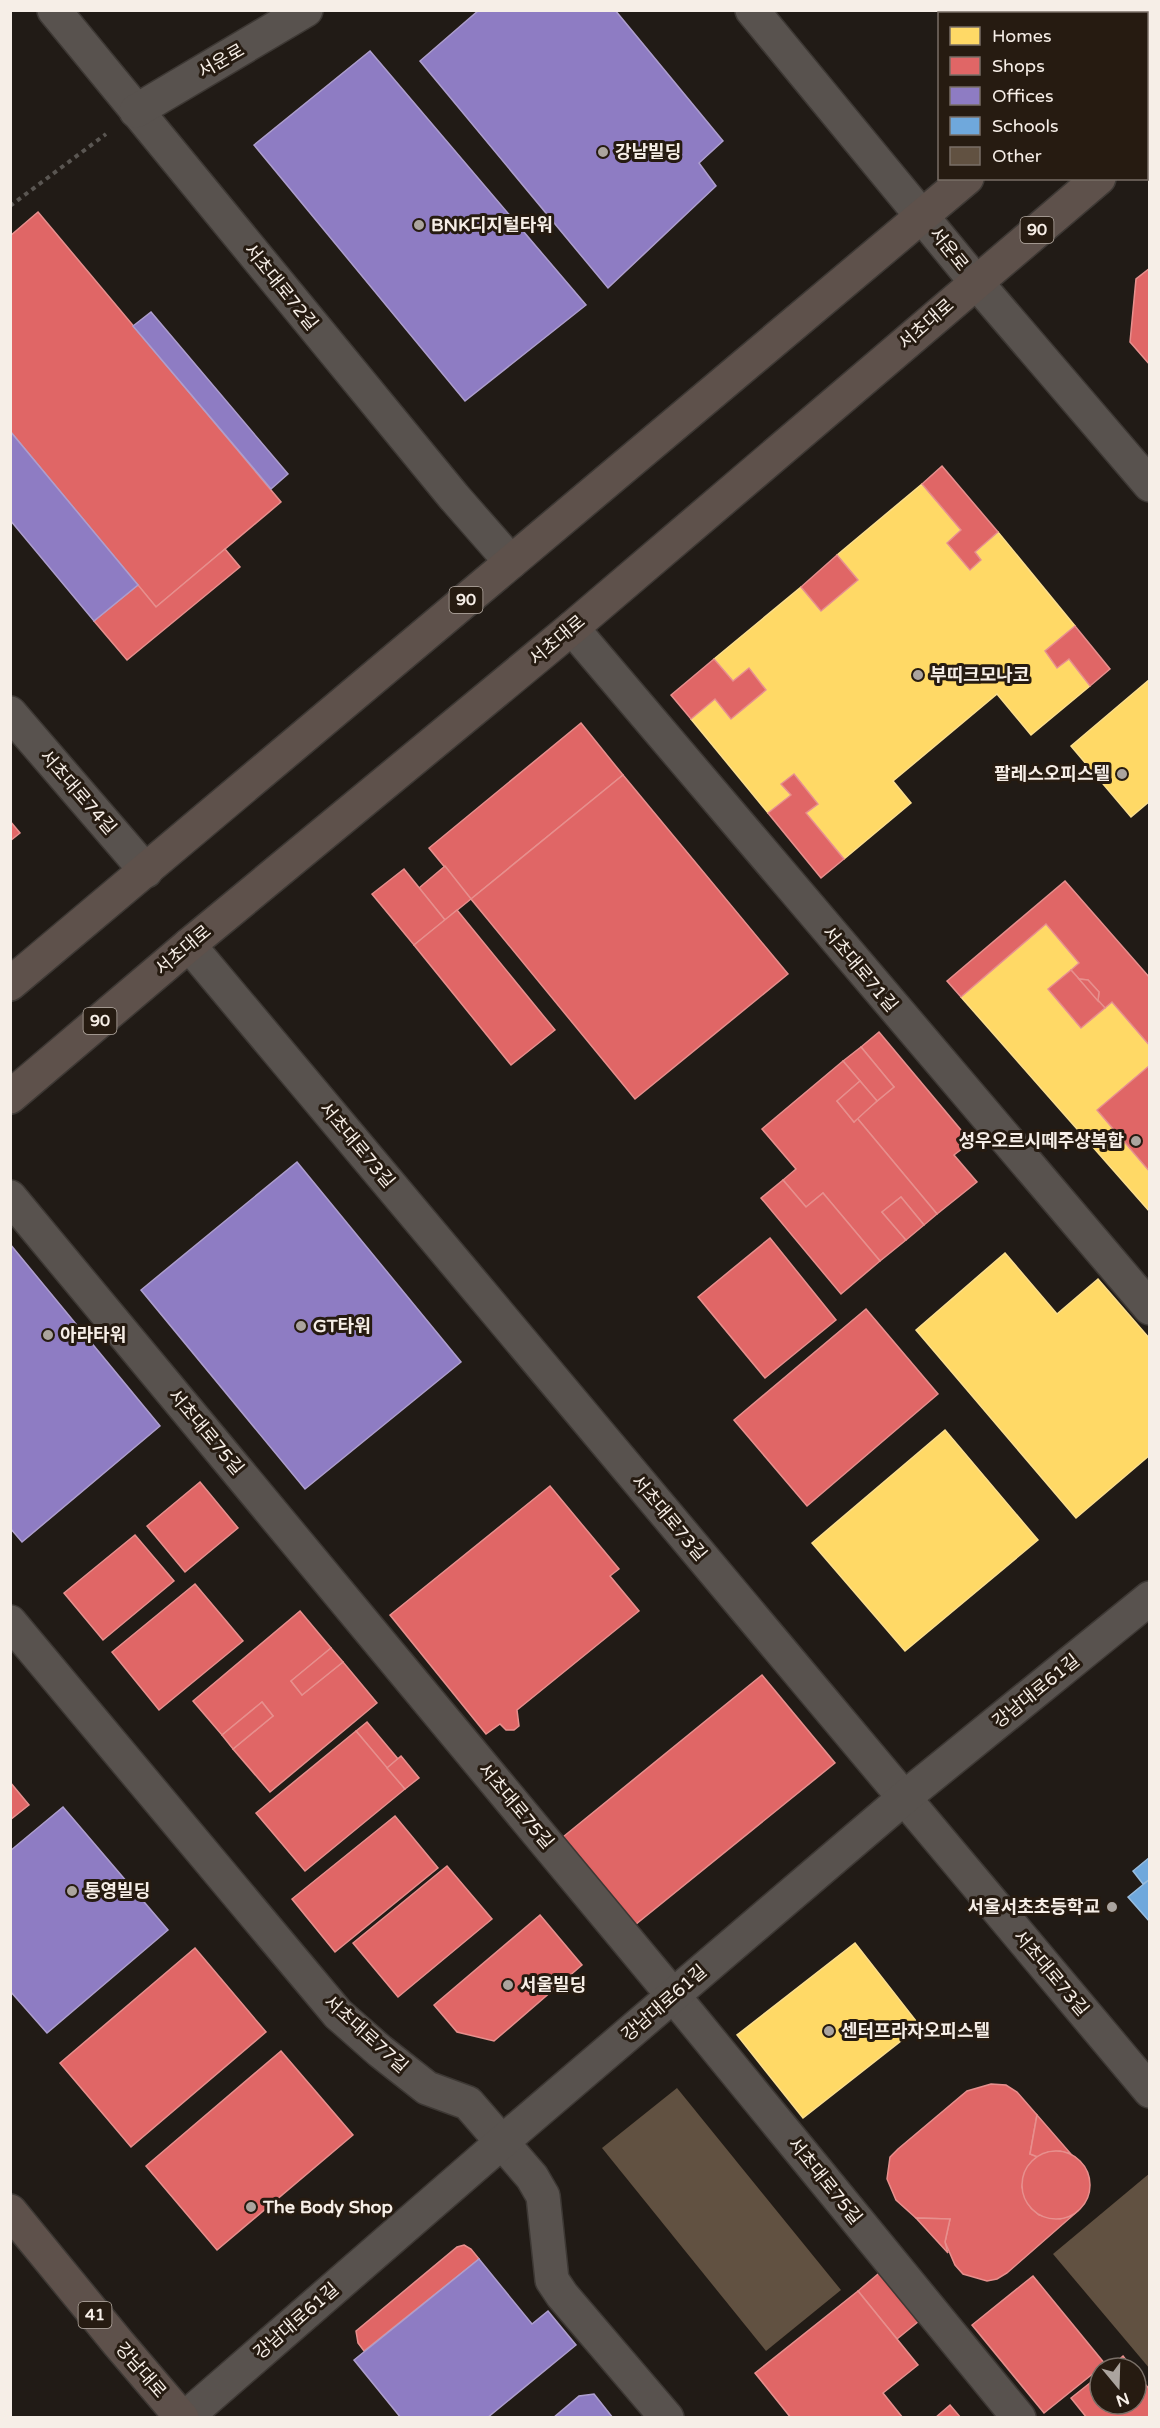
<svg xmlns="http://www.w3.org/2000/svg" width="1160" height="2428" font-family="'Varela Round','Noto Sans KR',sans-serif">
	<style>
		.homes { fill: #ffd966; stroke: #fcdf8d; stroke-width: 1.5 }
		.shops { fill: #e06666; stroke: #e78f8d; stroke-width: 1.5 }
		.offices { fill: #8e7cc3; stroke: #ad9ece; stroke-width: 1.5 }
		.schools { fill: #6fa8dc; stroke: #98bddf; stroke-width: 1.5 }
		.building { fill: #615141 }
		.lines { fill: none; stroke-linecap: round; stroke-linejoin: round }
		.minor-casing { stroke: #3d3834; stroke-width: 36 }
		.major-casing { stroke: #3d3834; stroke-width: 36 }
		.path { stroke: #5a5652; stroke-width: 4; stroke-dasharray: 4.5 4.5; stroke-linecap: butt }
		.minor { stroke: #58524e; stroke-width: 33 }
		.major { stroke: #5e514b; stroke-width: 33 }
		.poi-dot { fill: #aba49e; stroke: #261b11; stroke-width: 2 }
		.labels { text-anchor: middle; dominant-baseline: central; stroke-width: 6; stroke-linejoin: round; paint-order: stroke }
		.shield { fill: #261b11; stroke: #b8afa7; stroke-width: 1.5 }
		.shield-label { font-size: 16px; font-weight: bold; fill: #f6eee7 }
		.street-label { font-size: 18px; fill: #f6eee7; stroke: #261b11 }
		.poi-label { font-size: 18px; font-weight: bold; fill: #f6eee7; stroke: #261b11; text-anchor: start }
	</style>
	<rect width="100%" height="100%" fill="#211b16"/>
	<!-- homes -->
	<g class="homes">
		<polygon points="922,484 961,530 947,543 970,570 981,560 975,552 998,532 1075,626 1045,651 1057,668 1069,659 1090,686 1031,735 997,694 893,781 911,803 844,859 806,813 818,804 794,774 781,784 791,795 768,813 691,719 715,699 731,719 766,690 749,668 733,681 714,659 801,587 821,611 858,580 837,555"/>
		<polygon points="1150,679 1150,801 1131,817 1071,746"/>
		<polygon points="1046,924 1079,963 1048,989 1081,1028 1112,1002 1150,1046 1150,1065 1097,1110 1150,1172 1150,1212 961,997"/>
		<polygon points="1005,1253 1057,1314 1098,1279 1150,1339 1150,1455 1076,1518 916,1330"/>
		<polygon points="945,1430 1038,1540 905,1651 812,1543"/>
		<polygon points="855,1943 920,2026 803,2118 737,2035"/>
	</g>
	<!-- shops -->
	<g class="shops">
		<polygon points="38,212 281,502 156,607 10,431 10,236"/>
		<polygon points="1150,268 1150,365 1130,342 1136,279"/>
		<polygon points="942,466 998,532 975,552 981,560 970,570 947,543 961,530 922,484"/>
		<polygon points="225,549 240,567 127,660 94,621 138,585 156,607"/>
		<polygon points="837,555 858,580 821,611 801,587"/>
		<polygon points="1075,626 1110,669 1090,686 1069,659 1057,668 1045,651"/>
		<polygon points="714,659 733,681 749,668 766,690 731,719 715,699 691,719 671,695"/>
		<polygon points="581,723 623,775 471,899 429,848"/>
		<polygon points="794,774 818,804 806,813 844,859 821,878 768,813 791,795 781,784"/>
		<polygon points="623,775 788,974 635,1099 471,899"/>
		<polygon points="10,821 20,833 10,841"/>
		<polygon points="445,866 471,899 445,920 419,888"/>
		<polygon points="404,869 445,920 414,945 372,894"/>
		<polygon points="1065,881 1150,978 1150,1046 1112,1002 1105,1008 1098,1001 1099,992 1088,980 1079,979 1071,970 1079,963 1046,924 961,997 947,981"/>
		<polygon points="457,910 555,1030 511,1065 414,945"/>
		<polygon points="1071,970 1105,1008 1081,1028 1048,989"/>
		<polygon points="1079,979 1088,980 1099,992 1098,1001"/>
		<polygon points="879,1032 971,1142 954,1155 977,1182 937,1214 857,1118 894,1087 861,1047"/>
		<polygon points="861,1047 894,1087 877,1101 843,1061"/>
		<polygon points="843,1061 860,1081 837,1101 854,1122 857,1118 937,1214 924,1225 901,1197 882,1212 906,1240 880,1261 823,1193 806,1207 783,1180 796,1169 762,1129"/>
		<polygon points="1150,1065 1150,1172 1097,1110"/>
		<polygon points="860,1081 877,1101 854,1122 837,1101"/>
		<polygon points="783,1180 806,1207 823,1193 880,1261 841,1294 761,1198"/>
		<polygon points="901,1197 924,1225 906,1240 882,1212"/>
		<polygon points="770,1238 836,1320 765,1378 698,1297"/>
		<polygon points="866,1309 938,1394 807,1506 734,1420"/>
		<polygon points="200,1482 238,1528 185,1572 147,1526"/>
		<polygon points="550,1486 619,1569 610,1576 639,1611 517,1710 519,1726 514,1730 506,1730 500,1724 486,1734 390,1615"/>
		<polygon points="135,1535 174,1581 103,1640 64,1593"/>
		<polygon points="195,1584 243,1641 159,1710 112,1652"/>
		<polygon points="300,1611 331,1648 291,1681 302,1695 343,1662 377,1703 270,1792 233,1749 273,1716 262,1702 222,1735 193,1701"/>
		<polygon points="331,1648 343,1662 302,1695 291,1681"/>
		<polygon points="762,1675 835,1763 630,1929 558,1841"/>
		<polygon points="262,1702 273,1716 233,1749 222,1735"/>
		<polygon points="367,1722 398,1759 387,1768 356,1731"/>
		<polygon points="356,1731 405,1789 305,1871 256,1813"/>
		<polygon points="401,1756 419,1778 405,1789 387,1768"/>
		<polygon points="10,1782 29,1805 10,1820"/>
		<polygon points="395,1816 438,1868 335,1952 292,1899"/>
		<polygon points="447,1866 492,1919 398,1997 353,1943"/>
		<polygon points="540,1915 582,1965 494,2041 457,2032 434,2005"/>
		<polygon points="195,1948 266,2032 131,2147 60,2063"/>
		<polygon points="281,2051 353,2135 217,2250 146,2166"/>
		<polygon points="991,2084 1006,2085 1017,2092 1037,2115 1030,2154 1038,2157 1029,2165 1024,2175 1022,2187 1025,2198 1031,2208 1039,2215 1060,2219 1070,2216 1079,2210 1007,2273 997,2279 987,2281 963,2274 955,2265 945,2242 950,2219 916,2218 896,2200 887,2179 890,2157 898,2149 967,2091"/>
		<polygon points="1037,2115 1071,2154 1060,2151 1048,2152 1038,2157 1030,2154"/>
		<circle cx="1056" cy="2185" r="34"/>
		<polygon points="916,2218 950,2219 945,2242 948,2253"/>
		<polygon points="464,2245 471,2249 479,2259 364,2351 358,2343 356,2331 457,2247"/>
		<polygon points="884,2269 924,2317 897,2339 858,2291"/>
		<polygon points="1033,2276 1105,2364 1044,2413 972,2325"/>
		<polygon points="858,2291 918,2365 883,2393 903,2418 791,2418 755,2373"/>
		<polygon points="1123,2356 1132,2368 1109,2368"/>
		<polygon points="1136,2373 1150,2390 1149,2418 1087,2418 1071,2398 1100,2375 1100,2404 1136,2404"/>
		<polygon points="950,2405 961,2418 935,2418"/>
	</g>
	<!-- offices -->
	<g class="offices">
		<polygon points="479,10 615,10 723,141 699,163 716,186 608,288 420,61"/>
		<polygon points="370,51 586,305 465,401 254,145"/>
		<polygon points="151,312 288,474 271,489 133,326"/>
		<polygon points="10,431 138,585 94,621 10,520"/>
		<polygon points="297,1162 461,1362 305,1489 141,1290"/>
		<polygon points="10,1244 160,1426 22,1542 10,1528"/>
		<polygon points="63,1807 168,1930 47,2033 10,1991 10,1851"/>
		<polygon points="479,2259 532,2324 548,2311 576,2345 487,2418 401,2418 354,2360"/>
		<polygon points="594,2394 613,2418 553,2418 579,2396"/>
	</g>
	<!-- schools -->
	<g class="schools">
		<polygon points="1150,1857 1150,1879 1143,1884 1133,1871"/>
		<polygon points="1150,1879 1150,1922 1128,1897"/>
	</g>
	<!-- building -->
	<g class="building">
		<polygon points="677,2088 841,2290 766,2351 602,2148"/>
		<polygon points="1150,2173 1150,2369 1053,2254"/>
	</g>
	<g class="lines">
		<!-- minor casing -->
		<g class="minor-casing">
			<g id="minor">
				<polyline points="54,10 454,497 511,562"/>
				<polyline points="752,10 976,282 1150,485"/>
				<polyline points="136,111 306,10"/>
				<polyline points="572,628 1150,1308"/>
				<polyline points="10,713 146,871"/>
				<polyline points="189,945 1150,2091"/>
				<polyline points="10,1197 690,2016 1019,2418"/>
				<polyline points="10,1622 338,2014 380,2051 427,2088 468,2103 532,2177 543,2196 552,2280 562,2295 667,2418"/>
				<polyline points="185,2418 502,2142 904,1798 1150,1598"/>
			</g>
		</g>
		<!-- major casing -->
		<g class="major-casing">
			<g id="major">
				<polyline points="1146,26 1150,23"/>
				<polyline points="1146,139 1150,136"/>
				<polyline points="10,984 967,178"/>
				<polyline points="10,1097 189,945 572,628 1099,178"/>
				<polyline points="10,2211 119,2344 182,2418"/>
			</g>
		</g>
		<!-- path -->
		<polyline class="path" points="10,206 106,134"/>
		<!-- minor -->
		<use href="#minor" class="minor"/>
		<!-- major -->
		<use href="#major" class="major"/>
	</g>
	<!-- markers -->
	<g class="poi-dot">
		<circle cx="603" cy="152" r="6"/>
		<circle cx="419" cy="225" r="6"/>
		<circle cx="918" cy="675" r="6"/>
		<circle cx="1122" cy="774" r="6"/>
		<circle cx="1136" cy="1141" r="6"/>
		<circle cx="301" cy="1326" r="6"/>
		<circle cx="48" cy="1335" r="6"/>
		<circle cx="72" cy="1891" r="6"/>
		<circle cx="1112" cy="1907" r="6"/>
		<circle cx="508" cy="1985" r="6"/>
		<circle cx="829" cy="2031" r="6"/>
		<circle cx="251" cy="2207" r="6"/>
	</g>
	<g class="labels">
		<!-- shield labels -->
		<g class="shield">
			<rect x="1020.5" y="217" width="33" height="26" rx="4.5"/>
			<rect x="449.5" y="587" width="33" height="26" rx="4.5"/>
			<rect x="83.5" y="1008" width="33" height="26" rx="4.5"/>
			<rect x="78.5" y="2302" width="33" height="26" rx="4.5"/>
		</g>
		<g class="shield-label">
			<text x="1037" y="230">90</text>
			<text x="466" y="600">90</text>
			<text x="100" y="1021">90</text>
			<text x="95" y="2315">41</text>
		</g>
		<!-- street labels -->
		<g class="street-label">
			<text transform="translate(221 61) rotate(-30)">서운로</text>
			<text transform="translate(949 249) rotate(51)">서운로</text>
			<text transform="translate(281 287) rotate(51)">서초대로72길</text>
			<text transform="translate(926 324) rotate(-41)">서초대로</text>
			<text transform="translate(557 640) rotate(-40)">서초대로</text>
			<text transform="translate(78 792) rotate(49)">서초대로74길</text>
			<text transform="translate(183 950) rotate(-40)">서초대로</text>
			<text transform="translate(860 969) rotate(50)">서초대로71길</text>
			<text transform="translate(357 1145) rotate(50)">서초대로73길</text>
			<text transform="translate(206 1432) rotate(50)">서초대로75길</text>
			<text transform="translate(669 1518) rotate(50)">서초대로73길</text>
			<text transform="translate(1036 1691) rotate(-39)">강남대로61길</text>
			<text transform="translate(516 1806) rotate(50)">서초대로75길</text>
			<text transform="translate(1051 1973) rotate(50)">서초대로73길</text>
			<text transform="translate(664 2003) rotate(-41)">강남대로61길</text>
			<text transform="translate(366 2034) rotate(42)">서초대로77길</text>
			<text transform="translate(825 2181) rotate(51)">서초대로75길</text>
			<text transform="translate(296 2321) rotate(-41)">강남대로61길</text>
			<text transform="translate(141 2370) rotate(49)">강남대로</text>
		</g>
		<!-- poi labels -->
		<g class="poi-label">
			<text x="615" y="152">강남빌딩</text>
			<text x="431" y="225">BNK디지털타워</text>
			<text x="930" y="675">부띠크모나코</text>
			<text x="1110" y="774" text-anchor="end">팔레스오피스텔</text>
			<text x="1124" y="1141" text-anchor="end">성우오르시떼주상복합</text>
			<text x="313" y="1326">GT타워</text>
			<text x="60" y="1335">아라타워</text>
			<text x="84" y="1891">통영빌딩</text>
			<text x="1100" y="1907" text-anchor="end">서울서초초등학교</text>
			<text x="520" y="1985">서울빌딩</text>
			<text x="841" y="2031">센터프라자오피스텔</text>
			<text x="263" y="2207">The Body Shop</text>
		</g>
	</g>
	<!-- border -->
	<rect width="1160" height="2428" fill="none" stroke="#f6eee7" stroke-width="24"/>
	<!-- legend -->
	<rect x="938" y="12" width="210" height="168" fill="#261b11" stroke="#796f67" stroke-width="1.5"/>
	<rect x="950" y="27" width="30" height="18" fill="#ffd966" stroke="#796f67" stroke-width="1.5"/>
	<text x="992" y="42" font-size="18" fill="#f6eee7">Homes</text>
	<rect x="950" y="57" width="30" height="18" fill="#e06666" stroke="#796f67" stroke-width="1.5"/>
	<text x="992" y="72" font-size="18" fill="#f6eee7">Shops</text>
	<rect x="950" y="87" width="30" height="18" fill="#8e7cc3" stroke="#796f67" stroke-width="1.5"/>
	<text x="992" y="102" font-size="18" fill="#f6eee7">Offices</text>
	<rect x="950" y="117" width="30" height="18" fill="#6fa8dc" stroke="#796f67" stroke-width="1.5"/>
	<text x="992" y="132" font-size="18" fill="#f6eee7">Schools</text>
	<rect x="950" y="147" width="30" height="18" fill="#615141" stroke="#796f67" stroke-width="1.5"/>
	<text x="992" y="162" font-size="18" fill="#f6eee7">Other</text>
	<!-- north arrow -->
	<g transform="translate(1118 2386) rotate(161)"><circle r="28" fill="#261b11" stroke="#796f67" stroke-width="1.5"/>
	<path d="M0-4.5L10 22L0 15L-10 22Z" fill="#aba49e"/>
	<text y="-9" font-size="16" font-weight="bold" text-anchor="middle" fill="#f6eee7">N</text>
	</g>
</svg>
